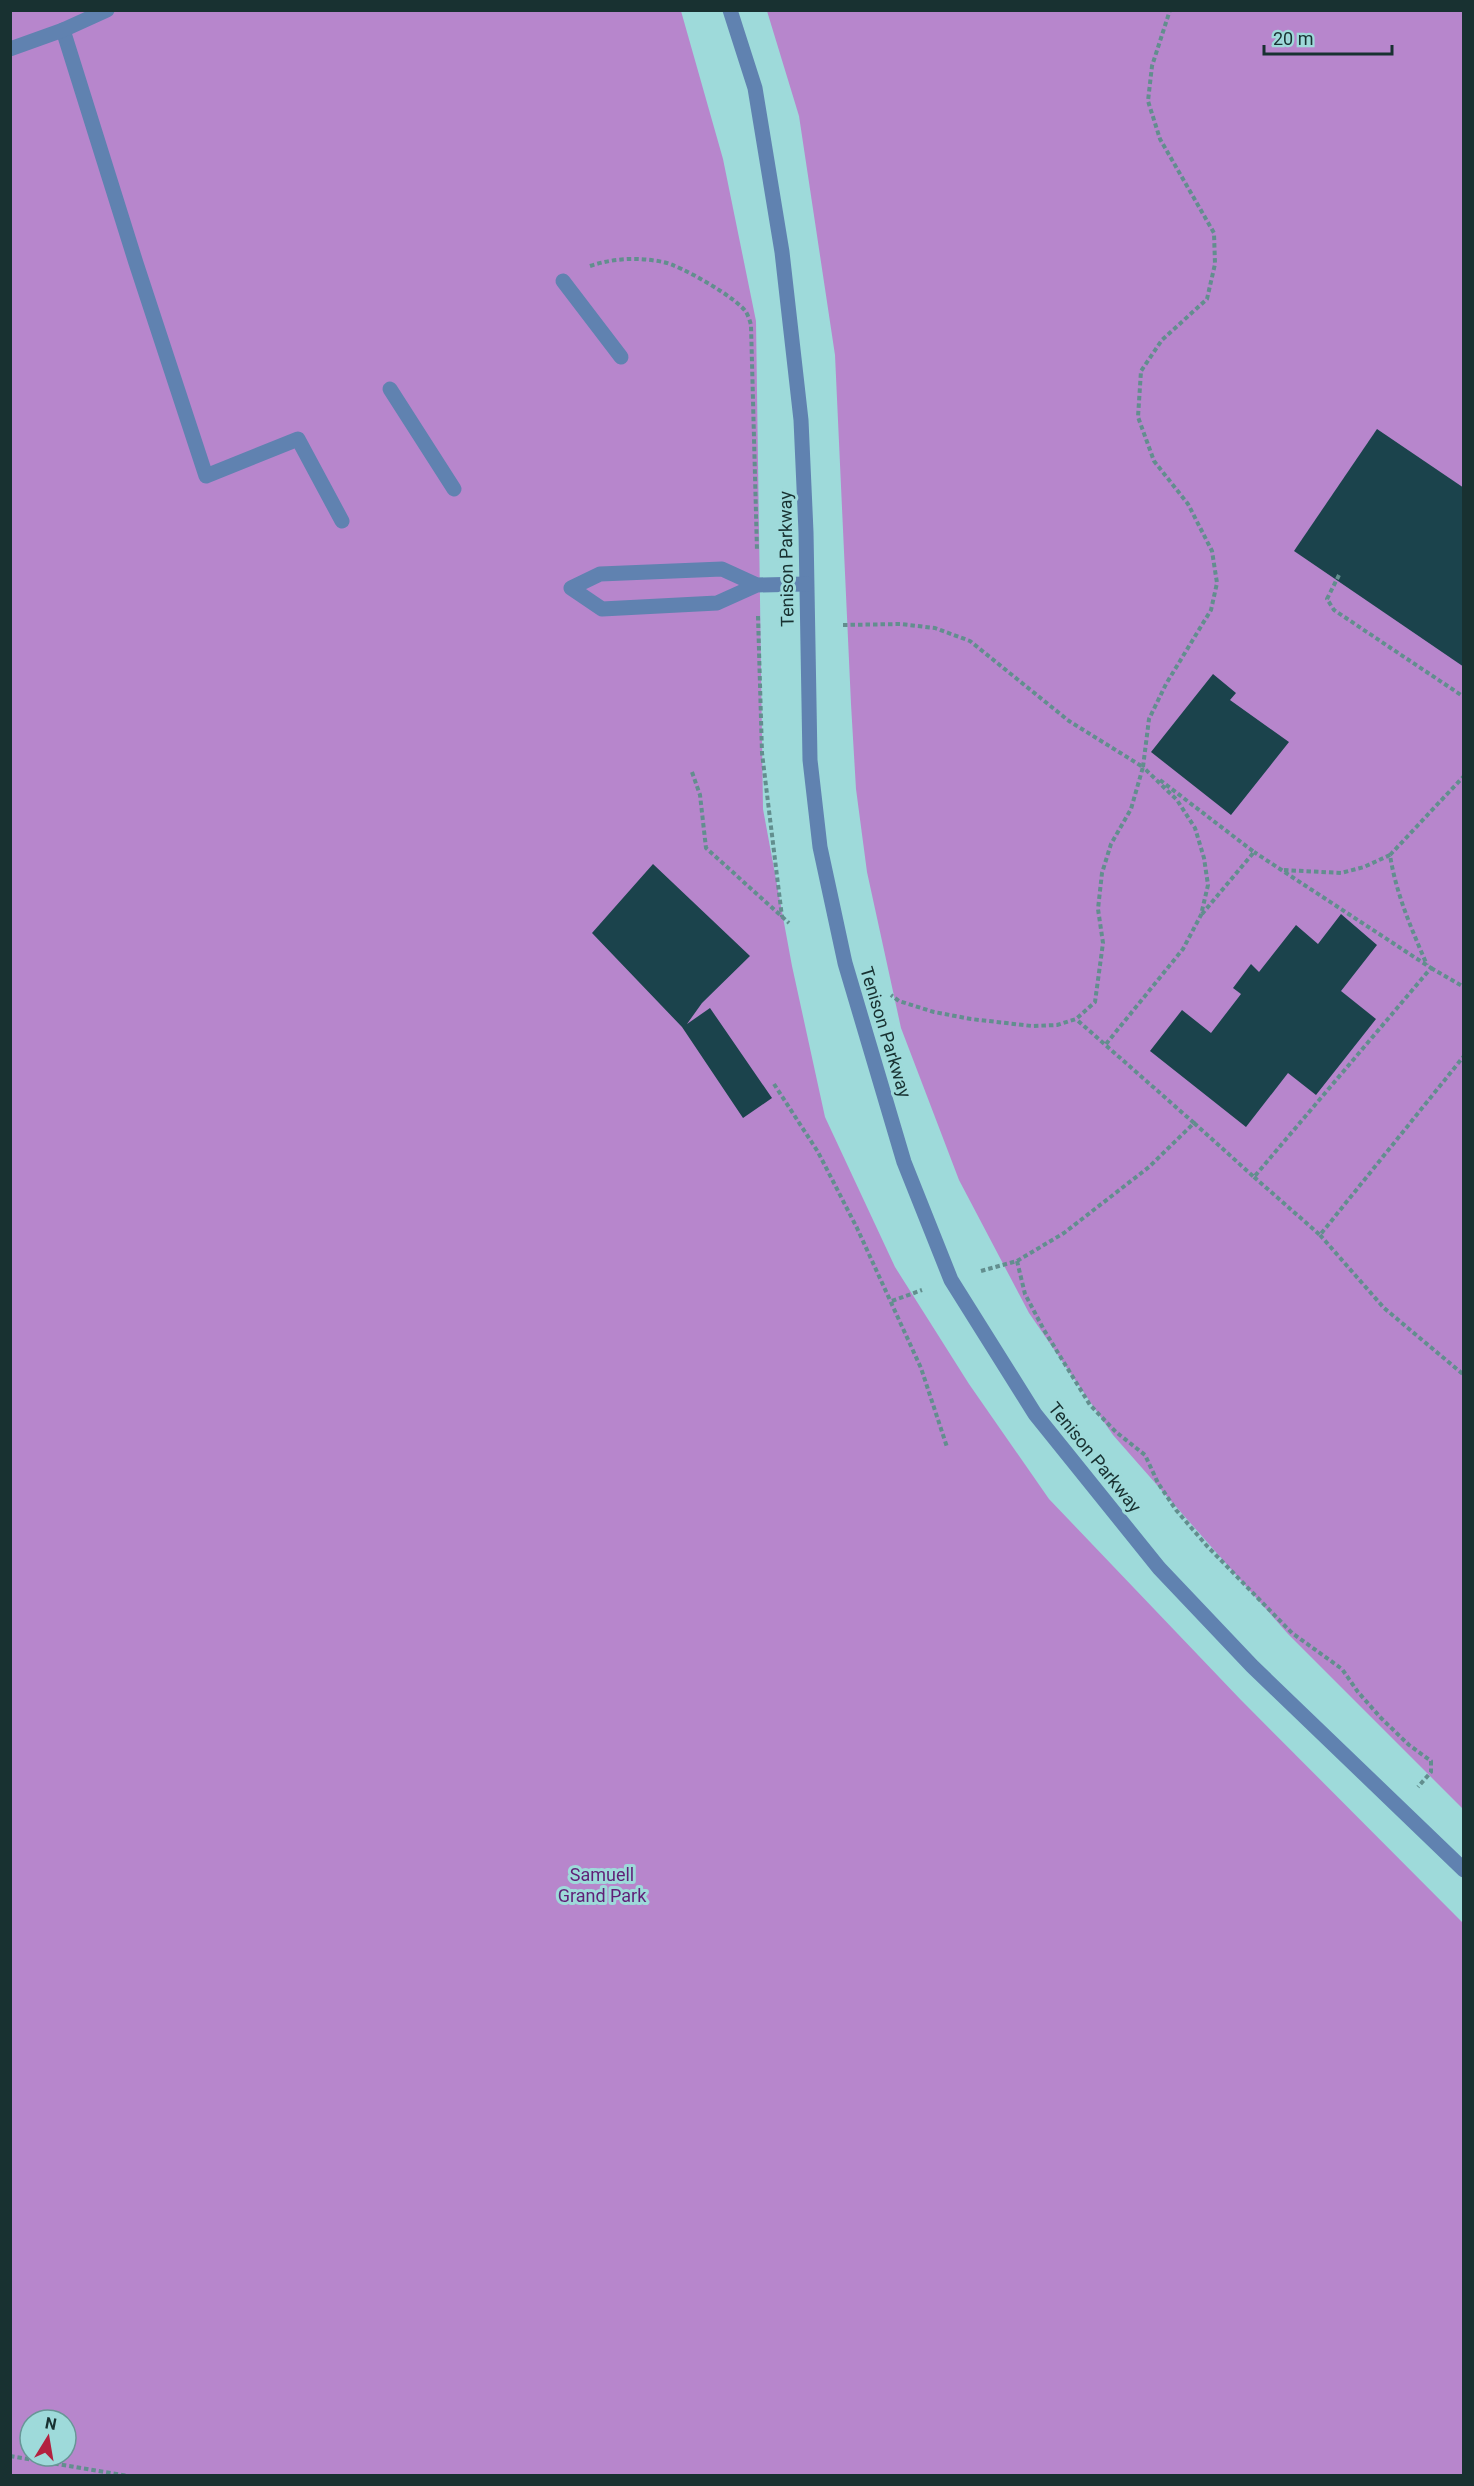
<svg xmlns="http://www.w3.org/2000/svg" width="1474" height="2486" font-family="Roboto,sans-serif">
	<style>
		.green { fill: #b786cc; fill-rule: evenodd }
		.building { fill: #1b434c }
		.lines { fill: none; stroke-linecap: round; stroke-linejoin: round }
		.path { stroke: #628e8e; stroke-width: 4; stroke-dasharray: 4.5 3; stroke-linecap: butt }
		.minor { stroke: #6082b0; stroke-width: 15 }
		.labels { text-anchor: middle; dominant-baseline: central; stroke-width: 6; stroke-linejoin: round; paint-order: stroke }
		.street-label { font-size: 18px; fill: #183131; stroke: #9edada }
		.park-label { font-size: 18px; fill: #601f76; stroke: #9edada }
	</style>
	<rect width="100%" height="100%" fill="#9edada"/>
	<!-- green -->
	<g class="green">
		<path d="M11 11H681L723 159 756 321 763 809 792 966 825 1117 895 1267 969 1384 1049 1499 1240 1699 1463 1923V2475L11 2476ZM30 2420H66V2456H30Z"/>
		<polygon points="767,11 1463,11 1463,1809 1288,1634 1113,1435 1029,1313 959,1180 901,1028 867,872 856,789 851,704 835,355 799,116"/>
	</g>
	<!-- building -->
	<g class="building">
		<polygon points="1377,429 1464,488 1464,667 1294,551"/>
		<polygon points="1213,674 1236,693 1230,700 1289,742 1231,815 1151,752"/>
		<polygon points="653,864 750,956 702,1003 687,1024 710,1008 772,1098 743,1118 682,1027 592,933"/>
		<polygon points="1341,914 1377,945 1341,991 1376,1019 1316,1095 1288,1073 1246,1127 1150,1051 1182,1010 1211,1033 1241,994 1233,988 1251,964 1259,972 1296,925 1318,944"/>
	</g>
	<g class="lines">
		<!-- path -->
		<g class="path">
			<path d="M590 266C614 258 638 257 663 262 680 265 737 298 746 312 748 315 750 321 751 325L757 551"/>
			<polyline points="1339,575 1327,599 1334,610 1464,697"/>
			<polyline points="758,616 762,753 782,917"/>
			<polyline points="843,625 900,624 935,628 970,641 1069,721 1143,767 1131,809 1111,844 1102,873 1098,909 1103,943 1095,1002 1076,1019 1057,1025 1032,1026 971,1019 934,1012 899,1001 891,995"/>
			<polyline points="1143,767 1149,719 1166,684 1211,610 1217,583 1212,551 1188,504 1154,461 1138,417 1141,371 1162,340 1207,299 1215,264 1214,233 1160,139 1148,101 1152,66 1170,10"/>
			<polyline points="692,772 700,795 706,848 789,923"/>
			<polyline points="1160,780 1254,852 1202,914"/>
			<polyline points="1390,855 1464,776"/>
			<path d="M1284 870 1341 873 1364 867 1390 855C1396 894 1412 930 1427 965"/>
			<polyline points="1431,968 1464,987"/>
			<polyline points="1106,1044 1183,949 1201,915 1208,885 1204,858 1195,828 1177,800 1143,767"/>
			<polyline points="774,1084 818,1152 857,1228 921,1368 947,1447"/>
			<polyline points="1194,1123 1254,1177 1431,968 1254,852"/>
			<polyline points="1254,1177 1320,1235 1464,1056"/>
			<polyline points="1320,1235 1384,1308 1464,1375"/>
			<polyline points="1017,1261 1025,1294 1044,1330 1090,1405 1116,1432 1145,1455 1158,1483 1176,1510 1207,1546 1292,1633 1342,1669 1358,1692 1381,1718 1409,1745 1431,1761 1431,1772 1418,1787"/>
			<polyline points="981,1271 1017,1261 1064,1233 1149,1167 1194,1123 1076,1019"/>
			<polyline points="892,1301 922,1290"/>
			<polyline points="10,2456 128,2476"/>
		</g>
		<!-- minor -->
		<g class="minor">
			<polyline points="730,10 755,88 782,252 801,420 806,532 810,760 820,847 845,963 904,1162 951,1280 1035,1414 1159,1568 1252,1666 1464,1870"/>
			<polyline points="63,30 136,263 206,476 298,439 342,521"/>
			<polyline points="10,49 63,30 107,10"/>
			<polyline points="563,281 621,357"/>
			<polyline points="390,389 454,489"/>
			<polyline points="757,585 722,569 600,574 571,588 602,609 717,603 757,585 806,584"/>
		</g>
	</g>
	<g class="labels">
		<!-- street labels -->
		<g class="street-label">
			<text transform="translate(786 559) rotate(-91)">Tenison Parkway</text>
			<text transform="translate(886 1032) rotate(73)">Tenison Parkway</text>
			<text transform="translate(1095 1457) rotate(51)">Tenison Parkway</text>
		</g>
		<!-- park labels -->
		<g class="park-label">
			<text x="602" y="1874">Samuell<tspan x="602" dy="21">Grand Park</tspan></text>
		</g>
	</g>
	<!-- border -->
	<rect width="1474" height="2486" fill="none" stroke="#183131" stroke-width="24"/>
	<!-- north arrow -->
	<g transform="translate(48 2438) rotate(11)"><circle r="28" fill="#9edada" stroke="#689696" stroke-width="1.5"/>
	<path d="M0-4.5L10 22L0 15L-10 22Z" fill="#b3203f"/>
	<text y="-9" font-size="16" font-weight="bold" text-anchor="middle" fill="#183131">N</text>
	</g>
	<!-- scale -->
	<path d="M1264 45v9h128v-9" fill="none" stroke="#183131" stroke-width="3"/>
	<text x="1273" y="45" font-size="18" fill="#183131" stroke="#9edada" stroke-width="4.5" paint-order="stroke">20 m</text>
</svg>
